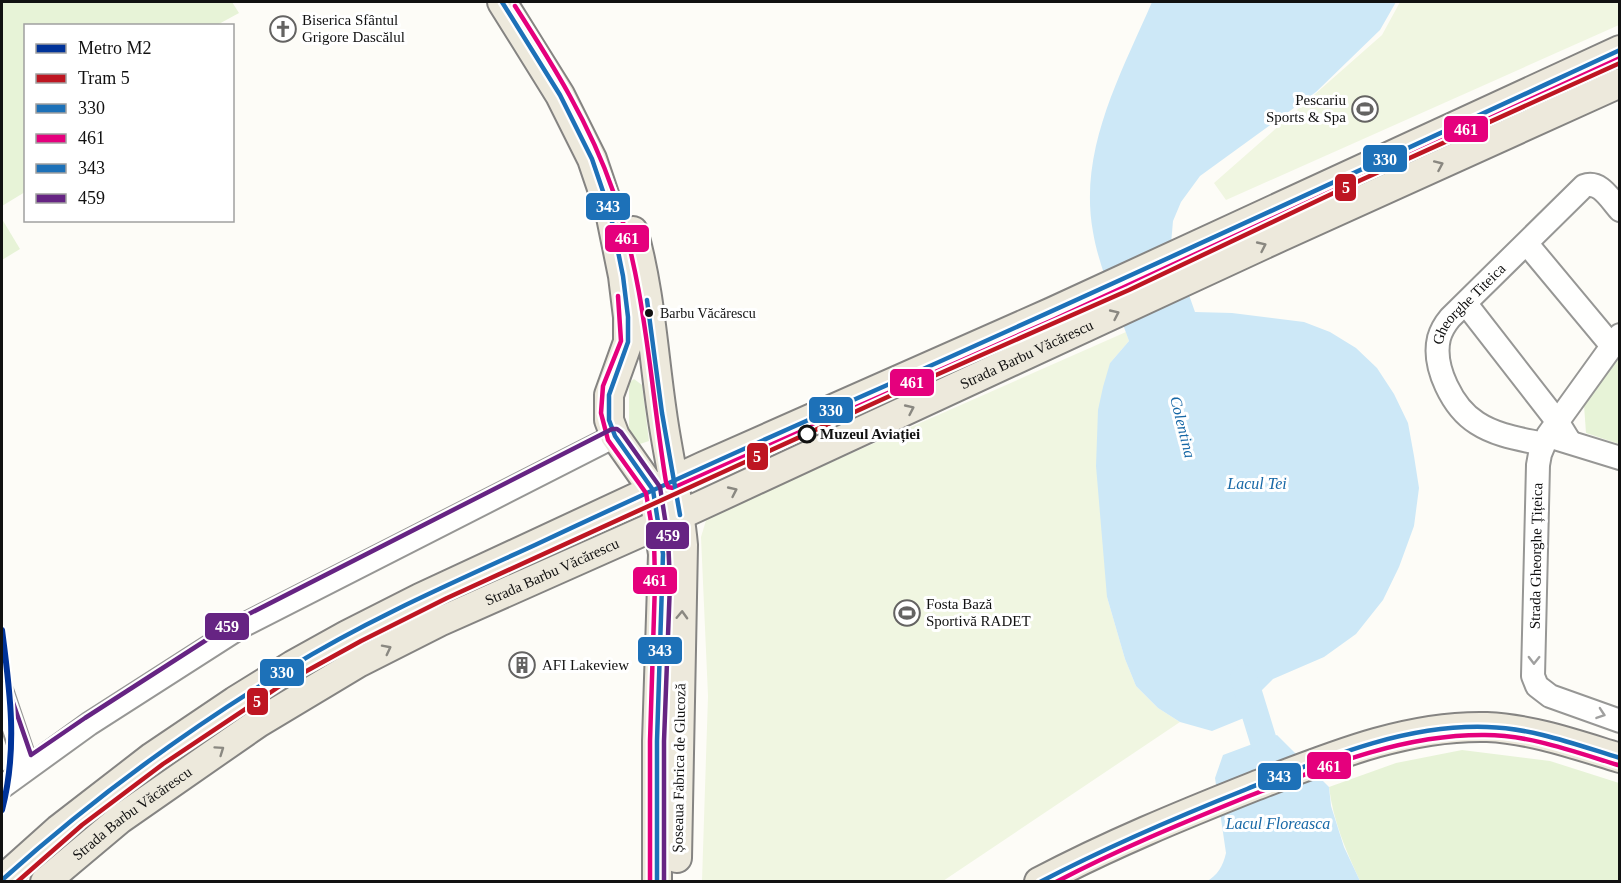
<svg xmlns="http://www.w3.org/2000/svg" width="1621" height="883" font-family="Georgia,serif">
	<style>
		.green { fill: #e7f3d7 }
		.pitch { fill: #f0f6e1 }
		.water { fill: #cde8f7 }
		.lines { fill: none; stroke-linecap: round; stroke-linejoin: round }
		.river { stroke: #cde8f7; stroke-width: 27 }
		.minor-casing { stroke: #979795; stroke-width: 26 }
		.major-casing { stroke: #858482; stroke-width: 32 }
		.minor { stroke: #fffffe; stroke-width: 22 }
		.major { stroke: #ede9dc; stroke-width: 28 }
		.bus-1-casing { stroke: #fff; stroke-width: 9 }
		.bus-2-casing { stroke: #fff; stroke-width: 9 }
		.bus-3-casing { stroke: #fff; stroke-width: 9 }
		.bus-4-casing { stroke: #fff; stroke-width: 9 }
		.bus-1 { stroke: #1d71b8; stroke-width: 4.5 }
		.bus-2 { stroke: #e5007d; stroke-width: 4.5 }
		.bus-3 { stroke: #1d71b8; stroke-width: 4.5 }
		.bus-4 { stroke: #662483; stroke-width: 4.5 }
		.tram-1-casing { stroke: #fff; stroke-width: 9 }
		.tram-1 { stroke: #be1622; stroke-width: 4.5 }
		.metro-1-casing { stroke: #fff; stroke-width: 10 }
		.metro-1 { stroke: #039; stroke-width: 6 }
		.oneway { stroke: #8a8881 }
		.oneway2 { stroke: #a0a09f }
		.bus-dot { fill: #111; stroke: #fff; stroke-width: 2 }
		.stop-dot { fill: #fff; stroke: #111; stroke-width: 3 }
		.labels { text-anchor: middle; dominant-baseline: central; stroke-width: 6; stroke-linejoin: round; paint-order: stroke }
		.bus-label { font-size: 14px; fill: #111; stroke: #fff; text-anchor: start }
		.poi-label { font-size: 15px; fill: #111; stroke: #fff; text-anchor: start }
		.street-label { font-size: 15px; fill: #111; stroke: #fff }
		.stop-label { font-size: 15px; font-weight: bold; fill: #111; stroke: #fff; text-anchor: start }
		.water-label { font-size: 16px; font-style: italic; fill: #1768a6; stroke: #fff }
		.line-badge { stroke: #fff; stroke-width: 2 }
		.badge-label { font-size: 16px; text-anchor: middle; font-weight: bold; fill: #fff }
	</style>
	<rect width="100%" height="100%" fill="#fdfcf7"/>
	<!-- green -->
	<g class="green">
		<polygon points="2,2 232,2 239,13 217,25 26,26 25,192 2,206"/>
		<polygon points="2,219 20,249 2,260"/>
		<polygon points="1619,358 1619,444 1586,433 1584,405"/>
		<polygon points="634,379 642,385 649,441 640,444 629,431 629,383"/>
		<path d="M1462 750 1550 761 1619 783V881H1360C1346 851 1333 821 1329 787L1396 763Z"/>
	</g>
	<!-- pitch -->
	<g class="pitch">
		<polygon points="1400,2 1619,2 1619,25 1226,200 1214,183 1382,35"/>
		<polygon points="1126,332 1129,341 1110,363 1107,597 1125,659 1136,686 1158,708 1180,722 943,881 702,881 708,696 701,537 707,517"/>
	</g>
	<!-- water -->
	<g class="water">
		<path d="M1152 2H1396L1380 30 1316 92 1200 176 1181 202 1173 221 1171 244 1195 312 1232 313 1304 322 1330 332 1356 348 1377 368 1394 394 1408 423 1414 456 1419 488 1414 526 1399 567 1383 600 1356 634 1324 657 1273 679 1260 692 1266 709 1212 731 1180 722 1158 708 1136 686 1125 659 1107 597 1096 466 1098 410 1103 387 1110 363 1129 341C1117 306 1099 268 1093 232 1078 150 1121 74 1152 2Z"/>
		<path d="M1277 735 1329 787 1331 806 1344 847 1360 881 1206 882C1218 875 1223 866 1226 853L1215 778 1223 755Z"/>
	</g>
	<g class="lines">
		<!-- river -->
		<polyline class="river" points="1244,678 1274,775"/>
		<!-- minor casing -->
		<g class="minor-casing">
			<g id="minor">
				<polyline points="1527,244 1612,346"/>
				<polyline points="1466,304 1557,421 1570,442"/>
				<polyline points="1620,335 1548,435 1540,454 1538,465 1533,676 1537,686 1550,696 1620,721"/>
				<polyline points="1555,438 1620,458"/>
				<path id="s1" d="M1543 444C1521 439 1497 436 1477 423 1453 408 1432 367 1439 338 1441 331 1445 324 1450 318L1584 186C1600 180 1610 199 1620 210"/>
				<polyline points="2,693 27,767"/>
				<polyline points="2,787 89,724 242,626 615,436"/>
			</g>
		</g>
		<!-- major casing -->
		<g class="major-casing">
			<g id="major">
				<polyline points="502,2 560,95 592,159 610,212 623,276 628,317 628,342 609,395 609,420 615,436 653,490 663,554 657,741 657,882"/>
				<path d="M633 231C650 290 653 352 662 413 668 457 679 500 683 545L677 858"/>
				<polyline points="2,880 59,829 152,757 235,701 293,665 347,635 420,598 704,466 1052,312 1620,50"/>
				<path id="s2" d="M45 882 120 819 258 723 358 663 439 622 691 510 1280 237 1620 83"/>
				<path d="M1039 882C1109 845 1182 815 1255 786 1330 757 1406 725 1487 727 1532 729 1577 745 1620 758"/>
			</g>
		</g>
		<!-- minor -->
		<use href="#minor" class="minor"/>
		<!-- major -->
		<use href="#major" class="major"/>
		<!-- bus-1 casing -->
		<g class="bus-1-casing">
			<path id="bus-1" d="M2 880C91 800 186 730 289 668 367 620 452 583 535 545 654 489 774 435 894 382 1137 274 1378 162 1620 50"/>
		</g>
		<!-- bus-2 casing -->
		<g class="bus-2-casing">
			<g id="bus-2">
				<path d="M515 6C553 65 590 124 613 191 646 284 650 385 666 482L668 487 673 488 1055 319 1620 58"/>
				<polyline points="618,296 621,341 603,386 601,413 608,440 646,493 654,539 655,583 650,741 650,882"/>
				<path d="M1056 882C1117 850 1180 824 1244 798 1321 768 1401 734 1485 735 1530 735 1575 752 1618 765"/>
			</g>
		</g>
		<!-- bus-3 casing -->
		<g class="bus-3-casing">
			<g id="bus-3">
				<polyline points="502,2 560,95 592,159 610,212 623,276 628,317 628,342 609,395 609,420 615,436 653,490 663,554 657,741 657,882"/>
				<polyline points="647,300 662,413 680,515"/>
				<path d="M1040 882C1107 847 1177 817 1247 789 1323 759 1404 724 1487 727 1532 728 1577 745 1620 758"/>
			</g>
		</g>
		<!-- bus-4 casing -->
		<g class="bus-4-casing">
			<polyline id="bus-4" points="9,691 31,755 85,718 239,619 612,429 617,429 621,432 660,487 668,538 670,583 664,741 664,882"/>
		</g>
		<!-- bus-1 -->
		<use href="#bus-1" class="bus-1"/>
		<!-- bus-2 -->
		<use href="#bus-2" class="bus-2"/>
		<!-- bus-3 -->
		<use href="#bus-3" class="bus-3"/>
		<!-- bus-4 -->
		<use href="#bus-4" class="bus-4"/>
		<!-- tram-1 casing -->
		<g class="tram-1-casing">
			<polyline id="tram-1" points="17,882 82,825 163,764 283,684 361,641 447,598 927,379 1129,290 1361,180 1620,63"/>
		</g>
		<!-- tram-1 -->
		<use href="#tram-1" class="tram-1"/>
		<!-- metro-1 casing -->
		<g class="metro-1-casing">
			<path id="metro-1" d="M2 630C10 691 18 749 2 810"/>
		</g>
		<!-- metro-1 -->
		<use href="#metro-1" class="metro-1"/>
	</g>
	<!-- one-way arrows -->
	<defs><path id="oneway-chevron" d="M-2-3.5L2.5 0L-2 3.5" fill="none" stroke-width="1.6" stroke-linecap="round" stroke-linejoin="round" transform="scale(1.5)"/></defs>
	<g class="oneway">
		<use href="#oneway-chevron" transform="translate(1439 165) rotate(-24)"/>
		<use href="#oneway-chevron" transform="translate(1262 246) rotate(-25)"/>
		<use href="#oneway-chevron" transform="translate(1115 314) rotate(-25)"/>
		<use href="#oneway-chevron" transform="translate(910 409) rotate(-25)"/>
		<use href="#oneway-chevron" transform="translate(733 491) rotate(-25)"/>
		<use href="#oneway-chevron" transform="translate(682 615) rotate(-88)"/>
		<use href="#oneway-chevron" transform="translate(387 649) rotate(-27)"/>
		<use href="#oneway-chevron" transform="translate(220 750) rotate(-35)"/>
	</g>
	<g class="oneway2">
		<use href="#oneway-chevron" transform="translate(1534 660) rotate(91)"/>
		<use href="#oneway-chevron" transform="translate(1601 714) rotate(19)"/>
	</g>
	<!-- icons -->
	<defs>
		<g id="church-ring" transform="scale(1.35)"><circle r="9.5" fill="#fff" stroke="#646362" stroke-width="1.5"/><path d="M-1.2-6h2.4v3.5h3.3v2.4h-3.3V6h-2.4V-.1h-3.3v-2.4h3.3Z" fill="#646362"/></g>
		<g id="stadium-ring" transform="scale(1.35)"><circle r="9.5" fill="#fff" stroke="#646362" stroke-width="1.5"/><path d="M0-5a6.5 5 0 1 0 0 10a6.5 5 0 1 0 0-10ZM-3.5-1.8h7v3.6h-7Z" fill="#646362"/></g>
		<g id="building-ring" transform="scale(1.35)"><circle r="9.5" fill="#fff" stroke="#646362" stroke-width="1.5"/><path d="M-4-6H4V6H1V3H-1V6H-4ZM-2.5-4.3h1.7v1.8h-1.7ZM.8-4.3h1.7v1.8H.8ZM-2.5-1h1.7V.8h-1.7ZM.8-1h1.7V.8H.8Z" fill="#646362"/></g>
	</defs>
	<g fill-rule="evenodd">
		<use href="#church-ring" x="283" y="29"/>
		<use href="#stadium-ring" x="1365" y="109"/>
		<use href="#stadium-ring" x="907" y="613"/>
		<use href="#building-ring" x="522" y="665"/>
	</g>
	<!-- markers -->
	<circle class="bus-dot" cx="649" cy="313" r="5"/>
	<circle class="stop-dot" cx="807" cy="434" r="8"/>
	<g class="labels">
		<!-- bus labels -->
		<g class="bus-label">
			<text x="660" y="313">Barbu Văcărescu</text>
		</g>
		<!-- poi labels -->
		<g class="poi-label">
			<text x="302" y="20">Biserica Sfântul<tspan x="302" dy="17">Grigore Dascălul</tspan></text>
			<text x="1346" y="100" text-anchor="end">Pescariu<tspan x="1346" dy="17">Sports &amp; Spa</tspan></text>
			<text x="926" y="604">Fosta Bază<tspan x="926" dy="17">Sportivă RADET</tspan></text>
			<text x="542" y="665">AFI Lakeview</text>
		</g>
		<!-- street labels -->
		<g class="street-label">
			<text stroke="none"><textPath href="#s1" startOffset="213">Gheorghe Titeica</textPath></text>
			<text stroke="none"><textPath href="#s2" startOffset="1119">Strada Barbu Văcărescu</textPath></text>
			<text transform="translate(1536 556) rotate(-89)">Strada Gheorghe Țițeica</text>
			<text stroke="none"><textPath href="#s2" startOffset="597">Strada Barbu Văcărescu</textPath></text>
			<text transform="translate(679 768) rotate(-89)">Șoseaua Fabrica de Glucoză</text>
			<text stroke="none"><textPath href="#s2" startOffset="111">Strada Barbu Văcărescu</textPath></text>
		</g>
		<!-- stop labels -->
		<g class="stop-label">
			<text x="820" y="434">Muzeul Aviației</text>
		</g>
		<!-- water labels -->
		<g class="water-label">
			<text transform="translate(1183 427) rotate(76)">Colentina</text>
			<text x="1257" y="483">Lacul Tei</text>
			<text x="1278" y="823">Lacul Floreasca</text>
		</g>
	</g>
	<g class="line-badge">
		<rect x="1443" y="115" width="46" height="28" rx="6" fill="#e5007d"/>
		<rect x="1362" y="144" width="46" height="29" rx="6" fill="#1d71b8"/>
		<rect x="1334" y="173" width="23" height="29" rx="6" fill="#be1622"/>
		<rect x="585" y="192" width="46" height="29" rx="6" fill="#1d71b8"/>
		<rect x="604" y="224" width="46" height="29" rx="6" fill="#e5007d"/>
		<rect x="889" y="368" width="46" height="29" rx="6" fill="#e5007d"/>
		<rect x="808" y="396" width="46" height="28" rx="6" fill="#1d71b8"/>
		<rect x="746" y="442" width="23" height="29" rx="6" fill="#be1622"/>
		<rect x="645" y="521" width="45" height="29" rx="6" fill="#662483"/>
		<rect x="632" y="566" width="46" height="29" rx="6" fill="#e5007d"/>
		<rect x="204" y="612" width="46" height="29" rx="6" fill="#662483"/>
		<rect x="637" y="636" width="46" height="29" rx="6" fill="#1d71b8"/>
		<rect x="259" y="658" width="46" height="29" rx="6" fill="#1d71b8"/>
		<rect x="246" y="687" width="23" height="29" rx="6" fill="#be1622"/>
		<rect x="1306" y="751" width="46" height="29" rx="6" fill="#e5007d"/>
		<rect x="1257" y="762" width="45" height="29" rx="6" fill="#1d71b8"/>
	</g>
	<g class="badge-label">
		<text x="1466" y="135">461</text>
		<text x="1385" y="165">330</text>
		<text x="1346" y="193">5</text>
		<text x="608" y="212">343</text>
		<text x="627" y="244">461</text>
		<text x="912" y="388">461</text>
		<text x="831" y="416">330</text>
		<text x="757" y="462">5</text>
		<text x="668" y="541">459</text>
		<text x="655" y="586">461</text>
		<text x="227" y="632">459</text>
		<text x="660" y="656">343</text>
		<text x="282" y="678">330</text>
		<text x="257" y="707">5</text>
		<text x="1329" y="772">461</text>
		<text x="1279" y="782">343</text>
	</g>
	<!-- border -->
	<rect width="1621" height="883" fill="none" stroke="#111111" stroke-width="6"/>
	<!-- legend -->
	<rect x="24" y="24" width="210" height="198" fill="#ffffff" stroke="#a0a0a0" stroke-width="1.5"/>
	<rect x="36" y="44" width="30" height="9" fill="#003399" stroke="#a0a0a0" stroke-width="1.5"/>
	<text x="78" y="54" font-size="18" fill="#111111">Metro M2</text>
	<rect x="36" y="74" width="30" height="9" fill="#be1622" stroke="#a0a0a0" stroke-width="1.5"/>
	<text x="78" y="84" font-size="18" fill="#111111">Tram 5</text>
	<rect x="36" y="104" width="30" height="9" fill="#1d71b8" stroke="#a0a0a0" stroke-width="1.5"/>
	<text x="78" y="114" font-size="18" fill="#111111">330</text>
	<rect x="36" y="134" width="30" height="9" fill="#e5007d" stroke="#a0a0a0" stroke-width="1.5"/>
	<text x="78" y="144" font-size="18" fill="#111111">461</text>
	<rect x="36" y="164" width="30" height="9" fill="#1d71b8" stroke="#a0a0a0" stroke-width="1.5"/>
	<text x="78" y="174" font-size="18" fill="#111111">343</text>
	<rect x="36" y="194" width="30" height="9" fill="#662483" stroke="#a0a0a0" stroke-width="1.5"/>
	<text x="78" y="204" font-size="18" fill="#111111">459</text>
</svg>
